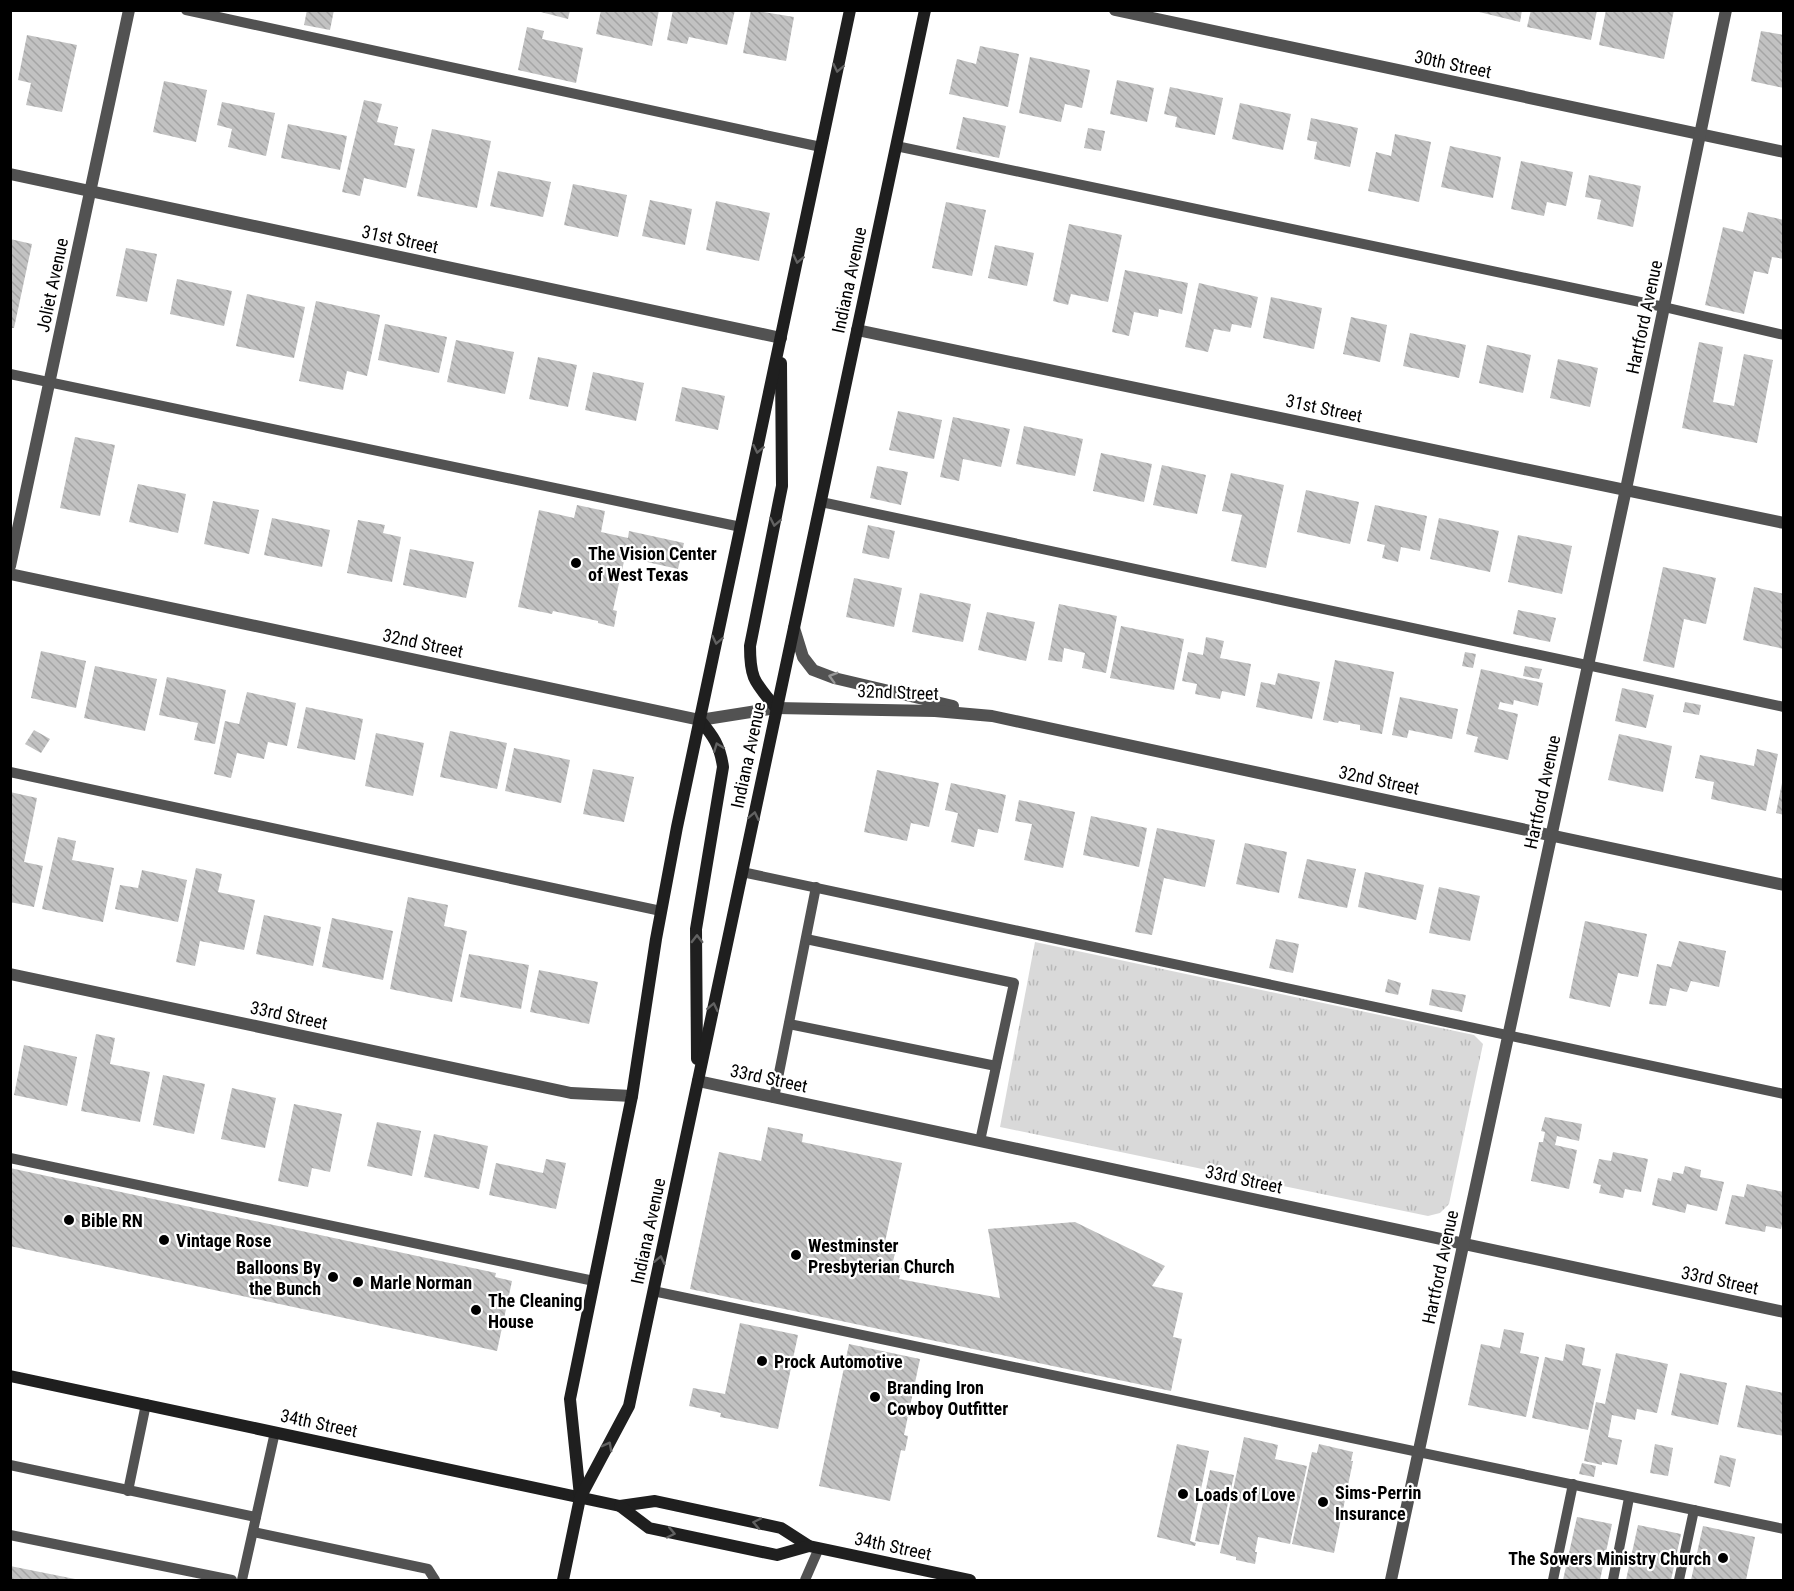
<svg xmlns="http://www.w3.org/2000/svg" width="1794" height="1591" font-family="'Roboto Condensed',sans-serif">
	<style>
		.park { fill: url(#park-tufts) }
		.building { fill: url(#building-back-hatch) }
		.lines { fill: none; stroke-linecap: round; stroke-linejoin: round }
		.service { stroke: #525252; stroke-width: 10 }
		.minor { stroke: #525252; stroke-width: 12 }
		.tertiary { stroke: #525252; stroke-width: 12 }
		.secondary { stroke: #1f1f1f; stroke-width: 12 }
		.oneway { stroke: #626262 }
		.oneway2 { stroke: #979797 }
		.poi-dot { fill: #000; stroke: #fff; stroke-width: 2 }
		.labels { text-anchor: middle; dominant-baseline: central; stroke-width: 4.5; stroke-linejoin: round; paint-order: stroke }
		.street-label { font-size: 18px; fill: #000; stroke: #fff }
		.poi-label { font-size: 18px; font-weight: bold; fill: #000; stroke: #fff; text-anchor: start }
	</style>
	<defs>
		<pattern id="park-tufts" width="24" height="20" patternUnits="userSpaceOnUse" patternTransform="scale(1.5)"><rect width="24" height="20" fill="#d9d9d9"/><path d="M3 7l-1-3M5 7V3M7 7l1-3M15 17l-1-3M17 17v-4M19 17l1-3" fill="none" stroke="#b8b8b8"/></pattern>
		<pattern id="building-back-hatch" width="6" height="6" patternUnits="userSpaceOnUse" patternTransform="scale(1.5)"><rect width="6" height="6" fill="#c2c2c2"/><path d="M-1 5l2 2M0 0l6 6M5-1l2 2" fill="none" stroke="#a5a5a5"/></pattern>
	</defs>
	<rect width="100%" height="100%" fill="#fff"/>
	<!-- park -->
	<polygon class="park" points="1035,942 1474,1035 1483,1044 1449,1204 1440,1213 1428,1216 1000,1127"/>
	<!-- building -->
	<g class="building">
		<polygon points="307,10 334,10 330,30 304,25"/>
		<polygon points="533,10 570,10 568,19"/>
		<polygon points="601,10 659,10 652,46 596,34"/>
		<polygon points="673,10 735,10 727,45 689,37 687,44 667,40"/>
		<polygon points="751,10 794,17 786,61 743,53"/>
		<polygon points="1471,10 1522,10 1520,22"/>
		<polygon points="1531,10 1597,10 1591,40 1527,27"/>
		<polygon points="1606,10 1674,10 1664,59 1599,45"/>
		<polygon points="527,27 544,31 542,39 583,48 576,83 518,70"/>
		<polygon points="1761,31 1784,35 1784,88 1751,81"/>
		<polygon points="27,35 77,45 62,112 26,105 31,83 18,80"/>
		<polygon points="980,46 1019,54 1008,107 949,94 957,59 976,64"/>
		<polygon points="1030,57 1090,70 1082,108 1065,104 1061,122 1019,113"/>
		<polygon points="1117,80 1154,88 1147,122 1110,114"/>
		<polygon points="164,81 207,90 196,142 153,132"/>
		<polygon points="1170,87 1223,98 1215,135 1175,127 1177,117 1164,114"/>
		<polygon points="364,100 382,104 377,122 398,127 394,145 415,149 406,188 364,178 360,196 342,192"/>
		<polygon points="222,102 275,113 266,156 228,147 232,129 217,125"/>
		<polygon points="1240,103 1291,114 1283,150 1232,139"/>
		<polygon points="963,117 1006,126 999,158 956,149"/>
		<polygon points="1311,118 1358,128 1350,167 1314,159 1317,142 1307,140"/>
		<polygon points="288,124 347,136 340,170 281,158"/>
		<polygon points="1088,128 1105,131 1101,151 1084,148"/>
		<polygon points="432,129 491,141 477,208 417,196"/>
		<polygon points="1395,134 1431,142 1419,202 1368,191 1376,152 1391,156"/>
		<polygon points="1450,146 1501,157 1493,198 1441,187"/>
		<polygon points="1521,161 1573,172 1566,206 1547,202 1544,216 1511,209"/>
		<polygon points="498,171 551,182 543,217 490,206"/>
		<polygon points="1589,175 1641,186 1633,227 1597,219 1601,200 1585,197"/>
		<polygon points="573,184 627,195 618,237 564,225"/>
		<polygon points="650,200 692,209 685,245 642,236"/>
		<polygon points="716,201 770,213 759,261 706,250"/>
		<polygon points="946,202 986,210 972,276 932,268"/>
		<polygon points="1748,212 1784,220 1784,259 1772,257 1768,274 1754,271 1744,314 1705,305 1723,227 1743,232"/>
		<polygon points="1069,224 1122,235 1108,302 1071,294 1068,305 1053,301"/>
		<polygon points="10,239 32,244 14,328 10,328"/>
		<polygon points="995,245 1034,253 1027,286 988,278"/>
		<polygon points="126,248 157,254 147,302 116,296"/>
		<polygon points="1125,270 1188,283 1182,314 1159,309 1158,317 1134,312 1129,336 1112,332"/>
		<polygon points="177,279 232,291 224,326 170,314"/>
		<polygon points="1199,283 1258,297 1251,328 1232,324 1230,332 1214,329 1208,352 1185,347"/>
		<polygon points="247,294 305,307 294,358 236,346"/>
		<polygon points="1271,297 1322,308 1314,349 1263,338"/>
		<polygon points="316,301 380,315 367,376 347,371 343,390 299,381"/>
		<polygon points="1351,317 1387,325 1380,362 1343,354"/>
		<polygon points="385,324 447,337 439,373 378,360"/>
		<polygon points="1410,333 1466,345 1459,378 1403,366"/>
		<polygon points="456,340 514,352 505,394 447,382"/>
		<polygon points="1699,342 1723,347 1713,402 1734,406 1744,354 1773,360 1757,443 1682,428"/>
		<polygon points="1487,345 1531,355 1523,393 1479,383"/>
		<polygon points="538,357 577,365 568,407 529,399"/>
		<polygon points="1558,359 1598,368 1590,407 1550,398"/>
		<polygon points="593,372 644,383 636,421 585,410"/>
		<polygon points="682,387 725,396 718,430 675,421"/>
		<polygon points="898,411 942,420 934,459 889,450"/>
		<polygon points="953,417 1010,429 1001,467 963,459 959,481 940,477"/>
		<polygon points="1024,426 1083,439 1075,476 1016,464"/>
		<polygon points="75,437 115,445 100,516 60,508"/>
		<polygon points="1101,453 1152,464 1144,502 1093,491"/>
		<polygon points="1162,465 1206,475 1197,514 1153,505"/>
		<polygon points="877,466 908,472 901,505 870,498"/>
		<polygon points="1231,473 1284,485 1266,568 1231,561 1242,515 1222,511"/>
		<polygon points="138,484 186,494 178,533 129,522"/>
		<polygon points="1306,490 1359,502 1350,544 1297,532"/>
		<polygon points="213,501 259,510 249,554 204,544"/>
		<polygon points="577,505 605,511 601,532 628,538 629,531 684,543 678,569 625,557 613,610 617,611 614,627 598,623 598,621 553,611 552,614 518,607 539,510 574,518"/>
		<polygon points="1375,505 1427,516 1420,551 1401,547 1398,562 1382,558 1385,545 1367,541"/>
		<polygon points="272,518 330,530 322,567 264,555"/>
		<polygon points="1439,518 1499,531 1490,572 1430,559"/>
		<polygon points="358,520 385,525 383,533 401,537 392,582 347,573"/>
		<polygon points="868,525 895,531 889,559 862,553"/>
		<polygon points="1518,535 1572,546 1562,594 1508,582"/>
		<polygon points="410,549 474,562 466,598 403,585"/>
		<polygon points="1663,567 1716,578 1706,624 1684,619 1674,668 1643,661"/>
		<polygon points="854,578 902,588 894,627 846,617"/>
		<polygon points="1754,587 1784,594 1784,649 1743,640"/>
		<polygon points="920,593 971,604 963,642 912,632"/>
		<polygon points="1059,604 1117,616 1106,673 1082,668 1085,653 1064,648 1062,662 1048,660"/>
		<polygon points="1518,610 1556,618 1550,642 1513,634"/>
		<polygon points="987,612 1035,622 1026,661 978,650"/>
		<polygon points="1121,626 1184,639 1174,690 1110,678"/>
		<polygon points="1206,637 1224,641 1220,658 1251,664 1245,696 1222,691 1220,699 1195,694 1197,684 1182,681 1188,652 1203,655"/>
		<polygon points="41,651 86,661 76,708 31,698"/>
		<polygon points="1465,652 1476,654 1473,668 1462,666"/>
		<polygon points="1335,660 1394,672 1382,734 1360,730 1360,725 1339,721 1338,723 1323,720"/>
		<polygon points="95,666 157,679 145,731 84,718"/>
		<polygon points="1525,666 1542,669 1539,679 1523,676"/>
		<polygon points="1481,669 1543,683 1538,706 1514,700 1513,705 1500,702 1498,709 1518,714 1508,760 1474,752 1478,737 1466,734"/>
		<polygon points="1278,673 1320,682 1312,719 1256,707 1261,682 1275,685"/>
		<polygon points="167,677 226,690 215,744 194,740 198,723 159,715"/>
		<polygon points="1622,688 1654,695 1646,728 1615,721"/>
		<polygon points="247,692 296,703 287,746 268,742 264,759 237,753 231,778 214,774 225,721 239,724"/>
		<polygon points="1400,697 1458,709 1452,739 1409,730 1407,738 1392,735"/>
		<polygon points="1685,702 1701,705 1699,715 1683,712"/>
		<polygon points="306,707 363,719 355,760 297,748"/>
		<polygon points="34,730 50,739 41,753 25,744"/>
		<polygon points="450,731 507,743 497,789 440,777"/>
		<polygon points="376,733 424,743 413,796 365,786"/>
		<polygon points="1619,734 1672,746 1663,792 1608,780"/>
		<polygon points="514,748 570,760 561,803 505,791"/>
		<polygon points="1757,749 1778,754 1766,811 1711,799 1714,782 1695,778 1700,755 1754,766"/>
		<polygon points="593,769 634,777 624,822 583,814"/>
		<polygon points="877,770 939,783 929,827 911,823 907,841 864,832"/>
		<polygon points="951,783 1006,795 998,833 978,829 974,847 951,842 958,813 945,810"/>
		<polygon points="1782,783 1784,783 1784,815 1776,813"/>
		<polygon points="10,792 37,798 24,862 43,866 34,907 10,902"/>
		<polygon points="1019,800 1075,812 1063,868 1024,860 1032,824 1015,821"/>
		<polygon points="1091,816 1147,828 1139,867 1083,855"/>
		<polygon points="1157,828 1215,840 1205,887 1164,878 1152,935 1135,932"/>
		<polygon points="58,837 76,841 72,860 114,868 103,922 42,909"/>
		<polygon points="1245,843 1287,852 1279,893 1236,884"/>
		<polygon points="1307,859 1356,869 1347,908 1298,898"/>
		<polygon points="196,868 222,874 218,892 255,900 244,950 200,941 195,966 176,962"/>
		<polygon points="142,870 187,880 178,922 115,909 120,885 138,888"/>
		<polygon points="1365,872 1424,885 1416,920 1358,907"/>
		<polygon points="1439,887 1480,896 1470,941 1429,933"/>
		<polygon points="408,897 448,905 444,926 467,931 452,1002 390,989"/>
		<polygon points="264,915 321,927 313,966 256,954"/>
		<polygon points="332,918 393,931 383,980 322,967"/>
		<polygon points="1585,921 1647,934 1638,977 1618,973 1610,1007 1569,998"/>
		<polygon points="1276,939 1299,944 1293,973 1269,968"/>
		<polygon points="1679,941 1726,951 1719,987 1691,981 1687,992 1670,988 1666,1006 1649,1004 1657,964 1671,967"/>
		<polygon points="469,954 529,965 521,1009 460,997"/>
		<polygon points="539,970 598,982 589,1024 530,1012"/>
		<polygon points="1388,979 1401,983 1398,995 1385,992"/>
		<polygon points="1432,989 1466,995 1462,1012 1429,1005"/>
		<polygon points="96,1034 115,1038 110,1064 150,1072 140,1122 81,1111"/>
		<polygon points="24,1045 77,1057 67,1106 14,1095"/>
		<polygon points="163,1075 205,1084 194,1134 153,1125"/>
		<polygon points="232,1088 276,1098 265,1148 221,1139"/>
		<polygon points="294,1104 342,1114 330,1172 312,1168 308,1187 278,1181"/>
		<polygon points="1545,1117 1582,1124 1579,1141 1557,1136 1555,1145 1577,1150 1569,1189 1531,1181 1539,1142 1543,1142 1545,1132 1541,1131"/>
		<polygon points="377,1122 421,1131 412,1176 367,1166"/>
		<polygon points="768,1127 803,1134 802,1142 902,1163 885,1242 897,1244 892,1266 902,1268 899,1279 1000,1298 988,1229 1075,1222 1165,1266 1152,1286 1183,1293 1173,1337 1182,1339 1171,1391 690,1289 719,1152 761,1161"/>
		<polygon points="434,1134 488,1146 479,1189 424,1177"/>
		<polygon points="1613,1152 1648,1159 1641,1192 1625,1189 1623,1198 1599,1193 1601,1185 1593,1183 1599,1159 1611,1161"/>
		<polygon points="546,1159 566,1163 556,1209 489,1195 496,1163 543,1173"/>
		<polygon points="1685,1166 1701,1170 1700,1177 1724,1182 1717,1211 1687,1204 1685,1213 1652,1205 1658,1178 1671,1181 1673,1172 1683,1174"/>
		<polygon points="10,1168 496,1273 495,1277 512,1281 497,1351 10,1246"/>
		<polygon points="1747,1184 1784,1192 1784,1217 1781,1229 1766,1226 1765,1232 1725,1224 1732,1195 1744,1197"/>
		<polygon points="740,1323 798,1335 778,1429 720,1417 721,1413 689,1406 693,1388 725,1394"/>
		<polygon points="1504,1329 1524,1333 1520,1353 1539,1357 1526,1417 1468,1405 1481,1344 1500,1348"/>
		<polygon points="849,1344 920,1359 904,1435 908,1436 905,1451 901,1450 890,1501 819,1486"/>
		<polygon points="1566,1344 1585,1348 1582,1365 1601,1369 1588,1430 1532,1418 1545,1357 1563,1361"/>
		<polygon points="1616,1353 1668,1364 1657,1413 1637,1409 1635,1420 1612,1415 1608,1437 1622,1440 1617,1465 1602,1462 1602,1465 1584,1461 1596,1402 1605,1404"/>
		<polygon points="1680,1373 1727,1383 1718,1425 1671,1415"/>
		<polygon points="1746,1385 1784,1393 1784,1436 1737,1427"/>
		<polygon points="1244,1437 1278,1445 1275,1459 1307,1466 1290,1544 1258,1537 1255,1552 1257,1552 1255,1564 1236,1560 1236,1557 1220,1553"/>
		<polygon points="1177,1444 1209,1451 1190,1541 1196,1543 1195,1546 1157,1537"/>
		<polygon points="1319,1444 1353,1452 1351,1461 1353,1461 1334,1553 1292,1544 1312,1452 1317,1453"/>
		<polygon points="1655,1444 1673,1448 1668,1476 1650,1473"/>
		<polygon points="1720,1455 1736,1459 1730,1487 1714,1483"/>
		<polygon points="1582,1463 1596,1466 1594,1477 1579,1474"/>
		<polygon points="1210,1470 1234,1475 1219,1545 1195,1541"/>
		<polygon points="1577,1517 1612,1524 1600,1580 1563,1580"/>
		<polygon points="1638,1525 1681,1534 1671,1580 1626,1580"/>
		<polygon points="1703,1526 1755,1537 1746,1580 1691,1580"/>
		<polygon points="10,1566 75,1579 75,1580 10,1580"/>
	</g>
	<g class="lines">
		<!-- service -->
		<g class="service">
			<polyline points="186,10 821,147"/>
			<polyline points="896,146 1664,307 1784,335"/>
			<polyline points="10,374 741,527"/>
			<polyline points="821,502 1784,707"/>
			<polyline points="10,772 661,911"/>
			<polyline points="742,872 1784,1094"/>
			<polyline points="806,939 1014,983 980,1141"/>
			<polyline points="789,1024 996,1066"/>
			<polyline points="774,1098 816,887"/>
			<polyline points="10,1158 594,1281"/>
			<polyline points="653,1291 1784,1529"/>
			<polyline points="10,1465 256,1517"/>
			<polyline points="128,1491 146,1404"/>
			<polyline points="253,1532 428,1569 435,1580"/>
			<polyline points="10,1535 232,1580"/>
			<polyline points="242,1580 275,1432"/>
			<polyline points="805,1580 819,1548"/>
			<polyline points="1553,1580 1573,1484"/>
			<polyline points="1613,1580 1629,1498"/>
			<polyline points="1679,1580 1694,1510"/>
		</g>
		<!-- minor -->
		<g class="minor">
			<polyline points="1115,10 1784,152"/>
			<polyline points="10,174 781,338"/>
			<polyline points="857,330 1784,523"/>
			<polyline points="10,566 129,10"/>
			<polyline points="10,574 700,720 776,708"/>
			<polyline points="10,974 571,1093 632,1096"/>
			<polyline points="698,1081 1784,1312"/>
			<polyline points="1391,1580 1626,489 1726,10"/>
		</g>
		<!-- tertiary -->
		<g class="tertiary">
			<polyline points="794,628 803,657 813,670 834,678 953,706"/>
			<polyline points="776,708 935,711 992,716 1784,885"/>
		</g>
		<!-- secondary -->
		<g class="secondary">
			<path d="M776 708C755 682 750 680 750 646L782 486 781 363"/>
			<path d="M697 1059 696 929 723 767C720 745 713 736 700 720"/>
			<polyline points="10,1376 620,1506 655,1501 781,1528 809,1546 970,1580"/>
			<polyline points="580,1496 570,1399 632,1096 656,939 677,827 850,10"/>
			<polyline points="620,1506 649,1528 777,1555 809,1546"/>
			<polyline points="563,1580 580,1498 629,1406 925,10"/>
		</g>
	</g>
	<!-- one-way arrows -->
	<defs><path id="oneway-chevron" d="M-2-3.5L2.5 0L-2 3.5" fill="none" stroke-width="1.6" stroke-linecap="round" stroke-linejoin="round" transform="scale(1.5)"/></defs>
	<g class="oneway">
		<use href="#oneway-chevron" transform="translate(838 68) rotate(102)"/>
		<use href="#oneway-chevron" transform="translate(798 259) rotate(102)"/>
		<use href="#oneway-chevron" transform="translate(758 449) rotate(102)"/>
		<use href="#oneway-chevron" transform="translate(775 522) rotate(101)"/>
		<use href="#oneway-chevron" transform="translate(717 640) rotate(102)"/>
		<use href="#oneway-chevron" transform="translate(718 747) rotate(-111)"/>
		<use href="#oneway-chevron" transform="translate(754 816) rotate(-78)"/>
		<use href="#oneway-chevron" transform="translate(697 939) rotate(-90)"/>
		<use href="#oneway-chevron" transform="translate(713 1007) rotate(-78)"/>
		<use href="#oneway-chevron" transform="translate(660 1260) rotate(-78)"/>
		<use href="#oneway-chevron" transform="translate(608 1446) rotate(-62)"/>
		<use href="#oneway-chevron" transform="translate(757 1523) rotate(-168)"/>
		<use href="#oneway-chevron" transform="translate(671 1533) rotate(12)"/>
	</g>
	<use class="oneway2" href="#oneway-chevron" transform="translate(833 677) rotate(-164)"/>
	<!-- markers -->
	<g class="poi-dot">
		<circle cx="576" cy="563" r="6"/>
		<circle cx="69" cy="1220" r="6"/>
		<circle cx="164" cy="1240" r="6"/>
		<circle cx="796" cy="1255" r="6"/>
		<circle cx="333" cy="1277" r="6"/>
		<circle cx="358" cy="1282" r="6"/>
		<circle cx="476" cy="1310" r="6"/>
		<circle cx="762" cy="1361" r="6"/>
		<circle cx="875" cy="1397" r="6"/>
		<circle cx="1183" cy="1494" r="6"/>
		<circle cx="1323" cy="1502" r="6"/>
		<circle cx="1723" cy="1558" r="6"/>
	</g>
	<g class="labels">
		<!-- street labels -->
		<g class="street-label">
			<text transform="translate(1453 64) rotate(12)">30th Street</text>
			<text transform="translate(400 239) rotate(12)">31st Street</text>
			<text transform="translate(849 280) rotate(-78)">Indiana Avenue</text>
			<text transform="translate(52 285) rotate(-78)">Joliet Avenue</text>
			<text transform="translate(1644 317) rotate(-78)">Hartford Avenue</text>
			<text transform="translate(1324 408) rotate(12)">31st Street</text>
			<text transform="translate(423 643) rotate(12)">32nd Street</text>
			<text transform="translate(898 692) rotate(2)">32nd Street</text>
			<text transform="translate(748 755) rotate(-78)">Indiana Avenue</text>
			<text transform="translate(1379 780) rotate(12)">32nd Street</text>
			<text transform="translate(1542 792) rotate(-78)">Hartford Avenue</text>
			<text transform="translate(289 1015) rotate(12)">33rd Street</text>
			<text transform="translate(769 1078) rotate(12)">33rd Street</text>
			<text transform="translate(1244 1179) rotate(12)">33rd Street</text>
			<text transform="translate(648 1231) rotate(-78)">Indiana Avenue</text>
			<text transform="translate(1440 1267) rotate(-78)">Hartford Avenue</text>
			<text transform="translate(1720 1280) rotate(12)">33rd Street</text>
			<text transform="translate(319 1423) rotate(12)">34th Street</text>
			<text transform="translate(893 1546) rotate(12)">34th Street</text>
		</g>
		<!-- poi labels -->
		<g class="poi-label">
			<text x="588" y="553">The Vision Center<tspan x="588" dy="21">of West Texas</tspan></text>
			<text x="81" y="1220">Bible RN</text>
			<text x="176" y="1240">Vintage Rose</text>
			<text x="808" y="1245">Westminster<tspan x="808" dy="21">Presbyterian Church</tspan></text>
			<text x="321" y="1267" text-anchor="end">Balloons By<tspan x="321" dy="21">the Bunch</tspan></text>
			<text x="370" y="1282">Marle Norman</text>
			<text x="488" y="1300">The Cleaning<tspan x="488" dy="21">House</tspan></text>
			<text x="774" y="1361">Prock Automotive</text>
			<text x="887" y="1387">Branding Iron<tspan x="887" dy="21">Cowboy Outfitter</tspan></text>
			<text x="1335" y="1492">Sims-Perrin<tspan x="1335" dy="21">Insurance</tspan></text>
			<text x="1195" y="1494">Loads of Love</text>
			<text x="1711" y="1558" text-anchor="end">The Sowers Ministry Church</text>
		</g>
	</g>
	<!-- border -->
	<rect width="1794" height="1591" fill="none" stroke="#000000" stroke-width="24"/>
</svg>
